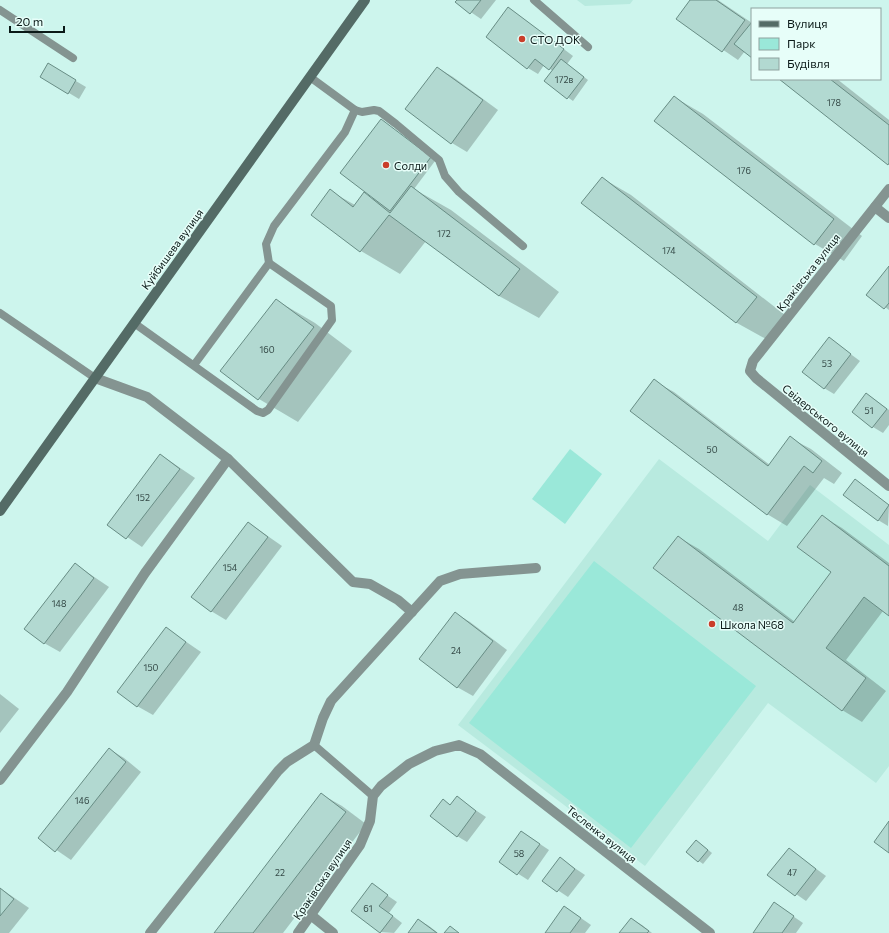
<svg xmlns="http://www.w3.org/2000/svg" width="889" height="933" font-family="Commissioner,sans-serif">
	<style>
		.built { fill: #b8eadf }
		.green { fill: #9ae8d9 }
		.shadow { fill: #0003 }
		.building { fill: #b2d9d1; stroke: #688d85 }
		.lines { fill: none; stroke-linecap: round; stroke-linejoin: round }
		.lane { stroke: #849491; stroke-width: 8 }
		.street { stroke: #849491; stroke-width: 10 }
		.secondary { stroke: #546b66; stroke-width: 10 }
		.poi-dot { fill: #ca3e2a; stroke: #e7fef9; stroke-width: 1.5 }
		.labels { text-anchor: middle; dominant-baseline: central; stroke-width: 3; stroke-linejoin: round; paint-order: stroke }
		.number-label { font-size: 9px; fill: #344946 }
		.poi-label { font-size: 11px; fill: #0a1917; stroke: #e7fef9; text-anchor: start }
		.street-label { font-size: 11px; fill: #0a1917; stroke: #e7fef9 }
	</style>
	<rect width="100%" height="100%" fill="#cdf5ed"/>
	<!-- built -->
	<g class="built">
		<polygon points="577,0 633,0 630,4 585,6"/>
		<polygon points="659,459 768,541 810,485 889,545 889,766 876,783 768,703 645,866 458,725"/>
	</g>
	<!-- green -->
	<g class="green">
		<polygon points="570,449 602,474 565,524 532,499"/>
		<polygon points="594,561 756,686 631,848 469,723"/>
	</g>
	<!-- shadow -->
	<g class="shadow">
		<polygon points="458,0 496,0 481,19 456,2"/>
		<polygon points="691,0 718,0 752,23 752,57 745,51 738,60 678,19"/>
		<polygon points="509,8 573,56 567,64 588,80 573,101 545,81 553,71 544,65 538,74 528,68"/>
		<polygon points="438,68 453,77 498,110 467,152 452,143"/>
		<polygon points="59,71 86,87 79,99 69,93"/>
		<polygon points="781,79 837,79 889,120 889,164"/>
		<polygon points="674,97 703,114 862,236 844,261 815,244"/>
		<polygon points="381,120 435,161 414,189 451,210 559,292 539,318 499,296 426,241 400,274 361,251 312,214 330,191 355,205 364,194 374,199"/>
		<polygon points="602,178 631,195 785,315 766,339 737,323 583,203"/>
		<polygon points="889,267 889,310 868,294"/>
		<polygon points="276,300 315,323 352,351 298,422 259,399 222,371"/>
		<polygon points="830,339 860,361 834,394 824,388"/>
		<polygon points="654,381 674,392 770,465 790,438 811,449 842,473 834,484 824,478 787,526 767,514"/>
		<polygon points="867,394 889,410 889,425 883,433 873,427"/>
		<polygon points="161,455 195,478 142,547 108,524"/>
		<polygon points="855,481 889,505 888,526 878,520"/>
		<polygon points="822,516 842,528 889,563 889,615 883,611 846,660 886,691 862,722 842,710 678,537 699,549 795,622 832,572"/>
		<polygon points="249,523 282,546 226,620 211,611"/>
		<polygon points="75,564 109,587 60,652 44,643"/>
		<polygon points="455,613 470,622 507,650 473,696 457,687"/>
		<polygon points="166,628 201,652 153,715 137,706"/>
		<polygon points="0,694 19,709 0,733"/>
		<polygon points="109,749 124,758 141,772 71,860 39,838"/>
		<polygon points="321,794 342,806 366,824 283,933 215,933"/>
		<polygon points="457,798 486,817 467,842 457,836 443,800 451,805"/>
		<polygon points="522,832 549,850 528,880 500,862"/>
		<polygon points="701,844 712,853 703,864 699,861"/>
		<polygon points="789,849 826,876 806,901 769,875"/>
		<polygon points="561,859 585,875 568,897 544,881"/>
		<polygon points="372,885 397,902 389,913 402,923 394,933 380,932"/>
		<polygon points="0,888 29,908 9,933 0,933"/>
		<polygon points="565,907 591,925 585,933 546,933"/>
		<polygon points="784,910 803,923 796,933 754,933"/>
		<polygon points="632,919 642,925 652,933 621,933"/>
		<polygon points="419,920 429,926 438,933 409,933"/>
	</g>
	<!-- building -->
	<g class="building">
		<polygon points="457,0 481,0 470,14 455,2"/>
		<polygon points="690,0 716,0 745,20 722,52 676,19"/>
		<polygon points="508,7 564,49 549,70 535,59 527,69 486,37"/>
		<polygon points="752,22 752,58 734,44"/>
		<polygon points="561,59 584,77 567,99 544,81"/>
		<polygon points="48,63 76,80 68,94 40,77"/>
		<polygon points="437,67 483,100 451,144 405,109"/>
		<polygon points="779,79 830,79 889,125 889,163 888,165"/>
		<polygon points="674,96 834,219 814,245 654,121"/>
		<polygon points="381,119 431,157 390,211 340,173"/>
		<polygon points="602,177 757,297 736,323 581,203"/>
		<polygon points="411,186 520,269 499,296 389,215 360,252 311,215 330,189 353,207 364,192 390,213"/>
		<polygon points="889,266 889,303 884,309 866,295"/>
		<polygon points="276,299 314,327 258,400 220,371"/>
		<polygon points="829,337 851,354 824,389 802,372"/>
		<polygon points="654,379 768,466 790,436 822,461 813,473 804,466 767,515 630,411"/>
		<polygon points="866,393 887,409 872,428 852,412"/>
		<polygon points="160,454 180,469 126,539 107,525"/>
		<polygon points="855,479 889,505 878,521 843,495"/>
		<polygon points="822,515 889,566 889,616 864,597 826,648 866,678 842,711 653,568 678,536 793,623 831,572 797,547"/>
		<polygon points="248,522 268,537 211,612 191,597"/>
		<polygon points="75,563 94,578 44,644 24,629"/>
		<polygon points="455,612 493,641 457,688 419,659"/>
		<polygon points="166,627 186,642 137,707 117,692"/>
		<polygon points="109,748 126,762 55,852 38,838"/>
		<polygon points="321,793 346,812 253,933 214,933"/>
		<polygon points="457,796 476,811 457,837 430,816 443,799 450,805"/>
		<polygon points="889,821 889,853 874,842"/>
		<polygon points="521,831 540,844 517,875 499,862"/>
		<polygon points="696,840 708,850 698,862 686,852"/>
		<polygon points="789,848 816,869 795,896 767,875"/>
		<polygon points="560,857 575,869 557,892 542,881"/>
		<polygon points="372,883 388,895 379,906 393,916 380,933 351,911"/>
		<polygon points="0,888 14,899 0,916"/>
		<polygon points="774,902 794,916 782,933 753,933"/>
		<polygon points="564,906 581,918 570,933 545,933"/>
		<polygon points="631,918 649,931 647,933 619,933"/>
		<polygon points="418,919 437,933 408,933"/>
		<polygon points="450,926 459,933 444,933"/>
	</g>
	<g class="lines">
		<!-- lane -->
		<g class="lane">
			<polyline points="534,0 588,47"/>
			<polyline points="0,10 73,58"/>
			<polyline points="310,77 355,110 362,112 374,110 379,111 396,124 439,160 445,176 459,192 523,246"/>
			<polyline points="269,263 266,244 274,226 345,132 355,110"/>
			<polyline points="0,313 95,378"/>
			<polyline points="134,323 257,411 263,413 268,410 332,320 331,306 269,263 194,365"/>
			<polyline points="314,745 373,796"/>
		</g>
		<!-- street -->
		<g class="street">
			<polyline points="889,189 753,361 750,371 756,378 889,486"/>
			<polyline points="875,207 889,218"/>
			<polyline points="95,378 147,397 228,459 353,582 370,584 398,600 412,612"/>
			<polyline points="0,780 67,692 145,573 228,459"/>
			<polyline points="312,916 333,933"/>
			<polyline points="150,933 278,771 287,762 314,745 323,718 331,701 440,581 460,574 536,568"/>
			<polyline points="298,933 360,845 370,821 373,796 381,786 409,764 435,751 459,745 480,754 710,933"/>
		</g>
		<!-- secondary -->
		<polyline class="secondary" points="0,511 365,0"/>
	</g>
	<!-- markers -->
	<g class="poi-dot">
		<circle cx="522" cy="39" r="4"/>
		<circle cx="386" cy="165" r="4"/>
		<circle cx="712" cy="624" r="4"/>
	</g>
	<g class="labels">
		<!-- number labels -->
		<g class="number-label">
			<text x="564" y="79">172в</text>
			<text x="834" y="102">178</text>
			<text x="744" y="170">176</text>
			<text x="444" y="233">172</text>
			<text x="669" y="250">174</text>
			<text x="267" y="349">160</text>
			<text x="827" y="363">53</text>
			<text x="869" y="410">51</text>
			<text x="712" y="449">50</text>
			<text x="143" y="497">152</text>
			<text x="230" y="567">154</text>
			<text x="59" y="603">148</text>
			<text x="738" y="607">48</text>
			<text x="456" y="650">24</text>
			<text x="151" y="667">150</text>
			<text x="82" y="800">146</text>
			<text x="519" y="853">58</text>
			<text x="280" y="872">22</text>
			<text x="792" y="872">47</text>
			<text x="368" y="908">61</text>
		</g>
		<!-- poi labels -->
		<g class="poi-label">
			<text x="530" y="39">СТО ДОК</text>
			<text x="394" y="165">Солди</text>
			<text x="720" y="624">Школа №68</text>
		</g>
		<!-- street labels -->
		<g class="street-label">
			<text transform="translate(172 249) rotate(-54)">Куйбишева вулиця</text>
			<text transform="translate(808 272) rotate(-52)">Краківська вулиця</text>
			<text transform="translate(826 420) rotate(39)">Свідерського вулиця</text>
			<text transform="translate(602 834) rotate(38)">Тесленка вулиця</text>
			<text transform="translate(322 879) rotate(-56)">Краківська вулиця</text>
		</g>
	</g>
	<!-- legend -->
	<rect x="751" y="8" width="130" height="72" fill="#e7fef9" stroke="#8fa29f"/>
	<rect x="759" y="21" width="20" height="6" fill="#546b66" stroke="#8fa29f"/>
	<text x="787" y="28" font-size="12" fill="#0a1917">Вулиця</text>
	<rect x="759" y="38" width="20" height="12" fill="#9ae8d9" stroke="#8fa29f"/>
	<text x="787" y="48" font-size="12" fill="#0a1917">Парк</text>
	<rect x="759" y="58" width="20" height="12" fill="#b2d9d1" stroke="#8fa29f"/>
	<text x="787" y="68" font-size="12" fill="#0a1917">Будівля</text>
	<!-- scale -->
	<path d="M10 26v6h54v-6" fill="none" stroke="#0a1917" stroke-width="2"/>
	<text x="16" y="26" font-size="12" fill="#0a1917" stroke="#e7fef9" stroke-width="3" paint-order="stroke">20 m</text>
</svg>
